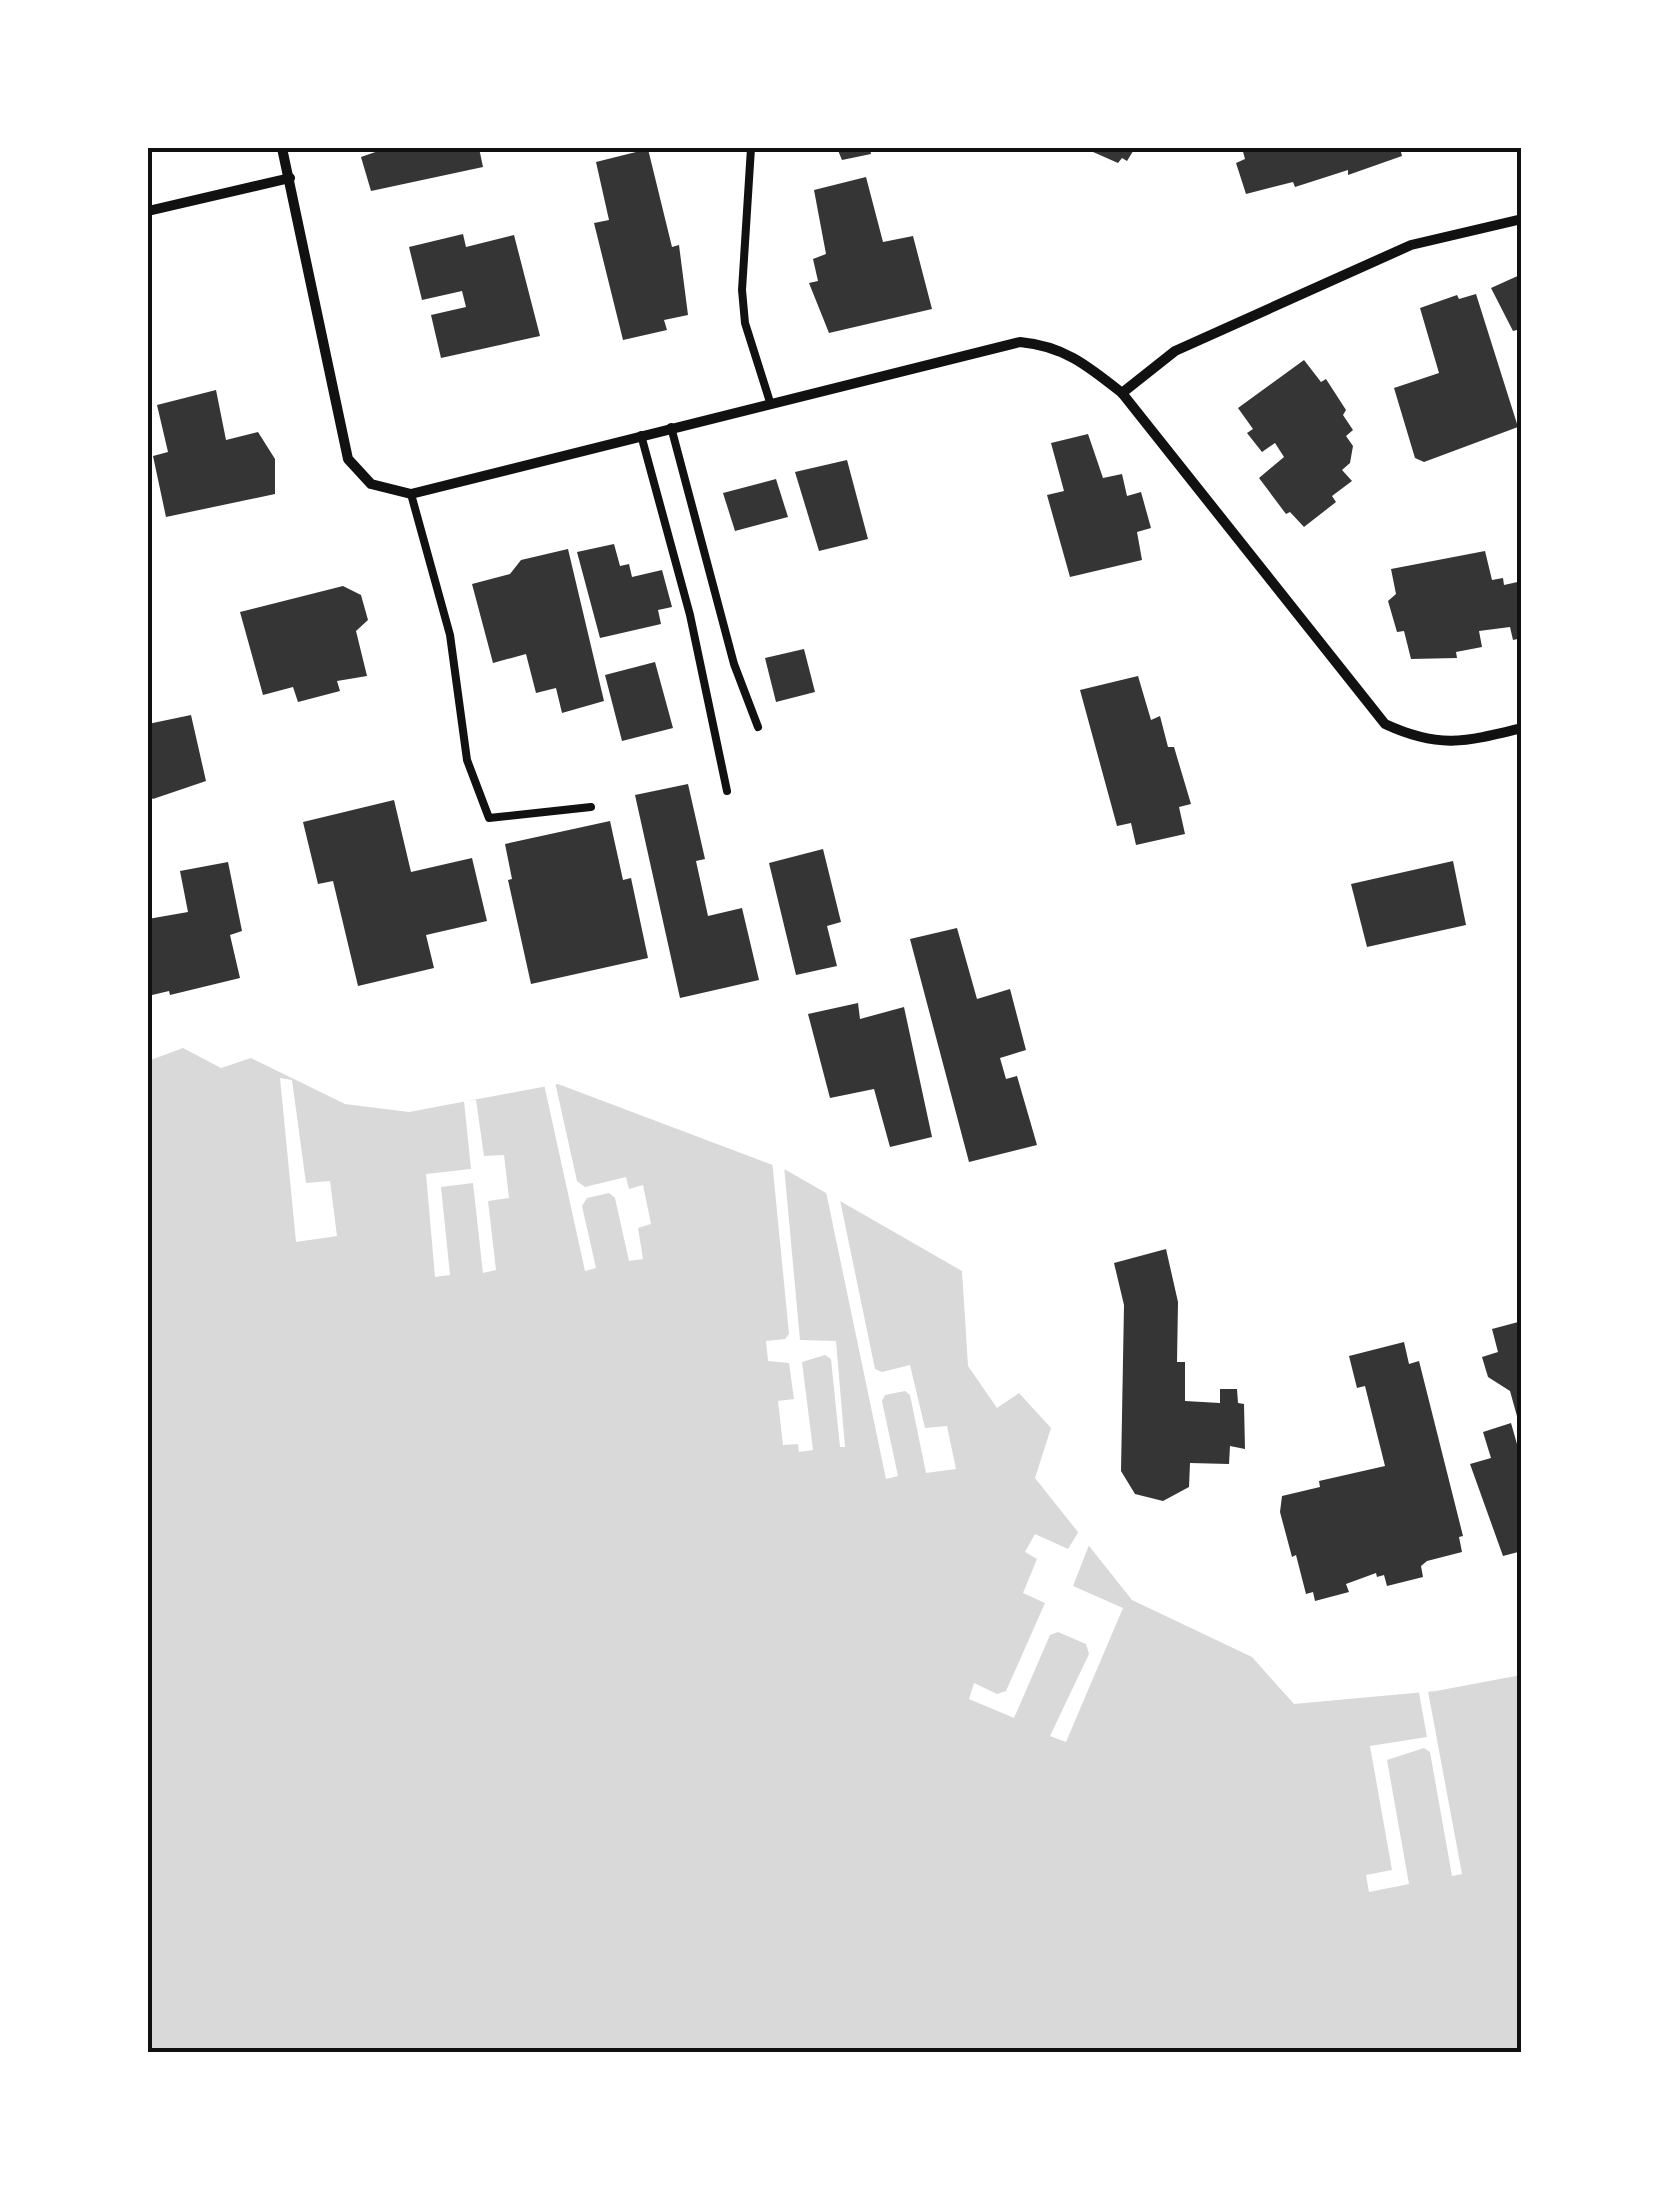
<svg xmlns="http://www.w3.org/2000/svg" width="1669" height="2200" font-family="Arial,sans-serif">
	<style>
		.water { fill: #d9d9d9 }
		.pier { fill: #fff }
		.building { fill: #353535 }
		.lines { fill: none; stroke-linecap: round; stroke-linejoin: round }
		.service { stroke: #111; stroke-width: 8 }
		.minor { stroke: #111; stroke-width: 10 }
		.neatline { fill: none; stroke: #111; stroke-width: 4 }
	</style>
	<rect width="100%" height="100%" fill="#fff"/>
	<!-- water -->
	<polygon class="water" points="183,1048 221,1068 251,1058 345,1104 409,1112 558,1084 786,1170 962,1271 968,1366 997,1408 1019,1393 1051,1428 1035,1478 1132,1600 1252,1657 1294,1704 1436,1691 1521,1675 1521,2052 148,2052 148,1061"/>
	<!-- pier -->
	<g class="pier">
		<polygon points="280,1078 292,1080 306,1183 330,1181 337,1236 296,1242"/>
		<polygon points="555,1082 577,1181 585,1187 626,1177 629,1189 643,1185 651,1224 638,1228 643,1259 629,1261 615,1198 609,1193 587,1198 582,1206 596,1268 585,1271 544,1084"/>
		<polygon points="476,1100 484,1156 504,1155 509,1198 488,1201 496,1270 483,1273 473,1183 441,1187 450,1275 435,1277 426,1174 471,1169 464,1101"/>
		<polygon points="772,1160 784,1166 800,1340 836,1341 845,1447 840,1447 831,1359 825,1355 802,1362 813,1450 799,1452 798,1444 783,1445 778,1401 794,1399 789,1363 768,1361 766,1341 785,1339 789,1334"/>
		<polygon points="825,1187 839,1195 875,1369 882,1372 910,1365 925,1428 947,1426 956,1469 926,1473 910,1395 905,1391 885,1395 882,1401 898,1476 886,1479"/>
		<polygon points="1079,1531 1091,1540 1073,1586 1123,1608 1066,1742 1050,1736 1089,1654 1086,1644 1058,1632 1050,1635 1014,1718 969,1699 974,1683 997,1694 1006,1691 1045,1603 1023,1593 1037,1559 1025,1552 1035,1534 1068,1549"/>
		<polygon points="1427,1686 1462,1874 1452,1876 1430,1752 1424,1748 1387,1760 1409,1884 1369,1892 1366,1875 1392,1870 1370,1746 1427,1737 1418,1687"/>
	</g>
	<!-- building -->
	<g class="building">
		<polygon points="387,148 479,148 483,167 371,191 361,157"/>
		<polygon points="837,148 870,148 871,154 842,160"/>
		<polygon points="1084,148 1135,148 1127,161 1122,158 1118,163"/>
		<polygon points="1242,148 1400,148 1402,156 1348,175 1348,170 1295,187 1293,182 1246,194 1236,163 1245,159"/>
		<polygon points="648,149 672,247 679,245 688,315 664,320 667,330 623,340 594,223 609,220 596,162"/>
		<polygon points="866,177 883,242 913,236 932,309 829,333 809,283 818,281 813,259 826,254 814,190"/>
		<polygon points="463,234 466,247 514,235 540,336 441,358 431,315 466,307 462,291 422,300 409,247"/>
		<polygon points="1522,274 1522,339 1517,330 1513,331 1491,288"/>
		<polygon points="1476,294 1518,427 1424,462 1415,458 1394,388 1439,373 1420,308 1457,295 1459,299"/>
		<polygon points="1304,360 1321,382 1326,379 1346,410 1343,415 1353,430 1346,436 1353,446 1350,463 1342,470 1352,481 1332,496 1336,502 1304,527 1290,512 1286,514 1259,478 1284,457 1275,443 1262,452 1247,433 1253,429 1238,408"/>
		<polygon points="216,390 226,440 258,432 275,459 275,494 166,517 153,456 168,452 157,405"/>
		<polygon points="1088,434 1103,478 1122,474 1127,496 1141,492 1151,528 1137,532 1142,560 1070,577 1047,495 1064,491 1051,443"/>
		<polygon points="847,460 868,539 819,551 795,472"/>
		<polygon points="776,479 788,517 735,531 723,493"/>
		<polygon points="614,544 620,566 629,564 632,577 662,570 672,607 658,610 661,624 600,638 577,552"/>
		<polygon points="568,549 604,701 562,713 556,688 536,693 526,654 493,663 472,584 510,574 521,560"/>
		<polygon points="1485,551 1492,580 1503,578 1504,585 1522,581 1522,638 1513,640 1510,627 1479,631 1482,647 1456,652 1457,658 1411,659 1404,631 1397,632 1388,601 1396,594 1391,569"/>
		<polygon points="343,586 361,595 368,620 356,631 367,676 337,681 340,691 298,702 293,687 263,695 240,612"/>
		<polygon points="804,649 815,692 776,702 765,658"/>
		<polygon points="655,662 673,728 622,741 605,675"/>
		<polygon points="1138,676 1151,720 1160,716 1168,747 1174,747 1191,804 1179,807 1185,834 1136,845 1131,823 1117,826 1080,690"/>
		<polygon points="191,715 206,781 153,799 148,795 148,724"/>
		<polygon points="688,784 705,859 696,861 708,916 742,908 759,980 680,998 635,795"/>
		<polygon points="394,800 411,872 472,858 487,921 426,935 434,968 358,986 333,881 318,884 303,822"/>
		<polygon points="610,821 623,880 631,878 648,958 531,984 508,880 512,879 505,844"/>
		<polygon points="823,849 841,922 827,926 837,966 796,975 769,863"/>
		<polygon points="1453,861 1466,925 1367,947 1351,884"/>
		<polygon points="228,862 242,931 230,935 240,978 170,995 169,991 148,996 148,919 188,912 180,871"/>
		<polygon points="957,928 977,999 1010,989 1026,1050 1000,1058 1006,1079 1017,1076 1037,1145 969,1162 910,939"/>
		<polygon points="858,1003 860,1019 904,1007 932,1137 890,1147 874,1089 830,1098 808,1014"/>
		<polygon points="1166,1249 1178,1302 1177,1362 1185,1362 1185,1401 1220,1403 1220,1389 1237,1389 1238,1403 1244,1404 1245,1449 1230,1446 1229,1464 1190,1463 1189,1487 1163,1501 1135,1494 1121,1471 1124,1305 1114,1263"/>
		<polygon points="1522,1321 1522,1427 1520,1427 1510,1391 1488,1377 1482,1357 1498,1352 1492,1329"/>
		<polygon points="1404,1342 1409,1364 1419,1361 1463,1536 1459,1537 1462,1552 1427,1561 1421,1566 1423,1577 1387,1586 1384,1575 1377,1577 1376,1573 1346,1584 1349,1592 1315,1601 1313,1592 1306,1594 1296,1555 1292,1557 1280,1512 1282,1496 1320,1487 1319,1481 1385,1466 1365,1386 1357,1388 1349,1356"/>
		<polygon points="1511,1423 1517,1444 1522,1443 1522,1551 1503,1556 1470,1464 1491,1458 1483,1432"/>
	</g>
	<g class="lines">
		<!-- service -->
		<g class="service">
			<polyline points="751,148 742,290 745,323 770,402"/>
			<polyline points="671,427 734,664 758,727"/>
			<polyline points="641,435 690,615 727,791"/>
			<polyline points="411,494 450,635 467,760 489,818 591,807"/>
		</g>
		<!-- minor -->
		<g class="minor">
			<path d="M282 148 348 459 371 484 411 494 1020 342C1064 346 1088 366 1122 393L1175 351 1411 245 1522 219"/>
			<polyline points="148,211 290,178"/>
			<path d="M1122 393 1385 724C1439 749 1465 742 1522 728"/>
		</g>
	</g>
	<!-- border -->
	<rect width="1669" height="2200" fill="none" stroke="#ffffff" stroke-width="300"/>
	<rect x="150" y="150" width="1369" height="1900" class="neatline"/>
</svg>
